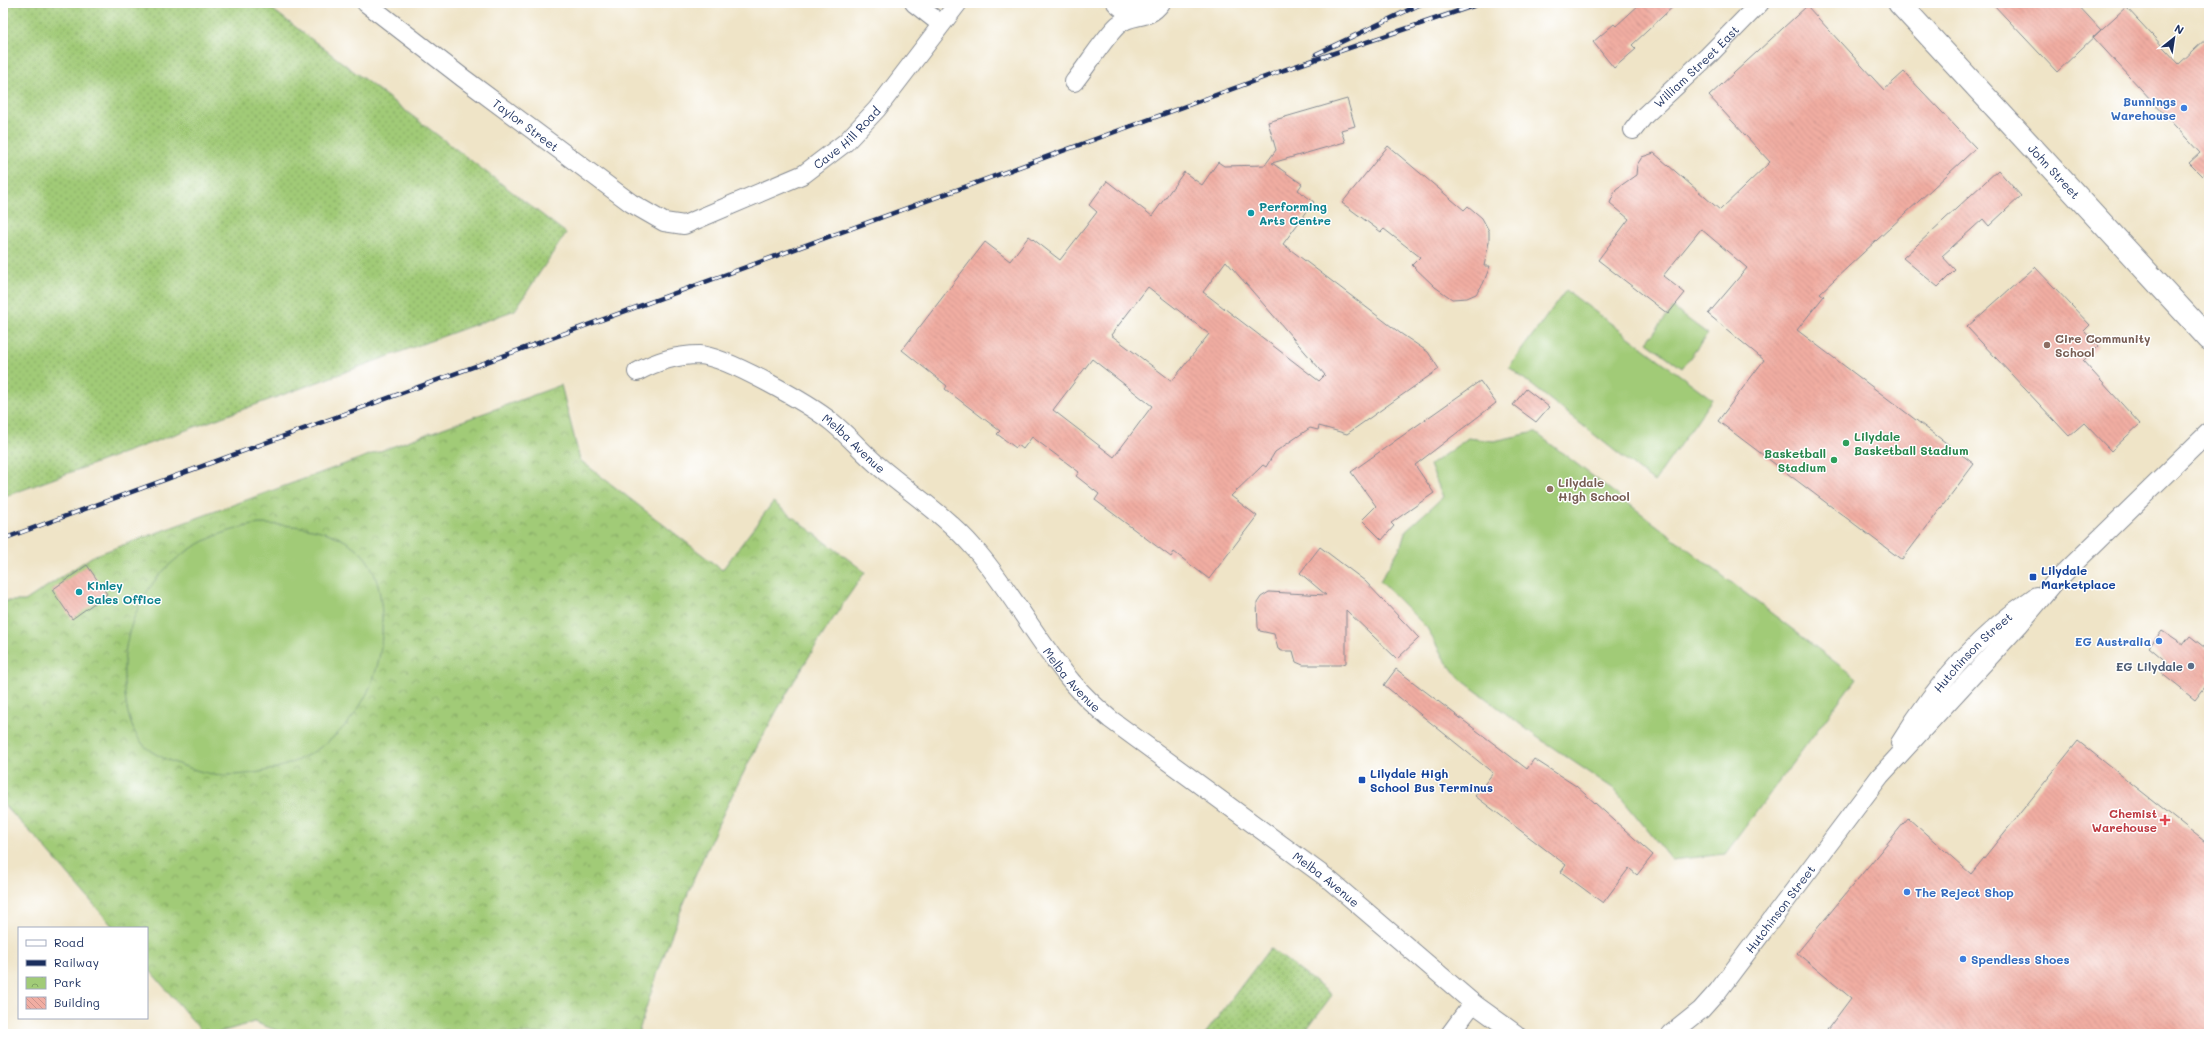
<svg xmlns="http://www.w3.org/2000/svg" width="2212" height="1037" font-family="Mali,sans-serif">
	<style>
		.grass { fill: url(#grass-dots); stroke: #5e7d6a }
		.park { fill: url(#park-crowns); stroke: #5e7d6a }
		.pitch { fill: #a1cb77; stroke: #5e7d6a }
		.building { fill: url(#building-back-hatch); fill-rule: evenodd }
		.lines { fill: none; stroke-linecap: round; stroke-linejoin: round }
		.minor-casing { stroke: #858a92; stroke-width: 20 }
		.secondary-casing { stroke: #858a92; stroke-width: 24 }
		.minor { stroke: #fff; stroke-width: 18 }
		.secondary { stroke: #fff; stroke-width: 22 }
		.rail-casing { stroke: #1b2f5e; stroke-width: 4.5 }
		.rail { stroke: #fff; stroke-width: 3; stroke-dasharray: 9; stroke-linecap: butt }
		.shop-dot { fill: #3f7fe0; stroke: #fff; stroke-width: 1.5 }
		.culture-dot { fill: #0f9aa8; stroke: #fff; stroke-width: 1.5 }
		.education-dot { fill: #8d6e63; stroke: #fff; stroke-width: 1.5 }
		.leisure-dot { fill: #2e9e5b; stroke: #fff; stroke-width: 1.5 }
		.transit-dot { fill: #1a4fb4; stroke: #fff; stroke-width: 1.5 }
		.service-dot { fill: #5c6f8a; stroke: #fff; stroke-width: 1.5 }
		.health-dot { fill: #e0444e; stroke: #fff; stroke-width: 1.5 }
		.labels { text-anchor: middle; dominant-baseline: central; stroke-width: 3; stroke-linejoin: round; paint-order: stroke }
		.street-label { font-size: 12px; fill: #1b2f5e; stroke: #fff }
		.shop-label { font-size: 12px; font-weight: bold; fill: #366cbe; stroke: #fff; text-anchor: end }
		.culture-label { font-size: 12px; font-weight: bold; fill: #0d838f; stroke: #fff; text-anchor: start }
		.education-label { font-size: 12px; font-weight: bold; fill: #785e54; stroke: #fff; text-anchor: start }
		.leisure-label { font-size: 12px; font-weight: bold; fill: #27864d; stroke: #fff; text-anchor: start }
		.transit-label { font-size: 12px; font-weight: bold; fill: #164399; stroke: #fff; text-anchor: start }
		.service-label { font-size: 12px; font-weight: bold; fill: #4e5e75; stroke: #fff; text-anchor: end }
		.health-label { font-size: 12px; font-weight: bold; fill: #be3a42; stroke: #fff; text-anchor: end }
	</style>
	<defs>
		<pattern id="grass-dots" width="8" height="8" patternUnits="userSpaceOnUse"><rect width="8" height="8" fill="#a1cb77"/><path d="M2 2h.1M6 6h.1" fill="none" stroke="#82a565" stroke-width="1.8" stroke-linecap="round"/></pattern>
		<pattern id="park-crowns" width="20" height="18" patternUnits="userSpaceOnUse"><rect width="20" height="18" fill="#a1cb77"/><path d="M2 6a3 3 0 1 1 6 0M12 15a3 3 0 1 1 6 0" fill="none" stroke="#82a565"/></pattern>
		<pattern id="building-back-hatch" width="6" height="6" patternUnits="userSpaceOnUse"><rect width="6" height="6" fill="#f1ada2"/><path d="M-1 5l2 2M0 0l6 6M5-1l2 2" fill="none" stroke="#ce958e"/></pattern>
	</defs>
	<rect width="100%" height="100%" fill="#fff"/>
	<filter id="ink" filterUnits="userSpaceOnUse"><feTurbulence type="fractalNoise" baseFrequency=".025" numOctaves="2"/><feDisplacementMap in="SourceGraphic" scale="8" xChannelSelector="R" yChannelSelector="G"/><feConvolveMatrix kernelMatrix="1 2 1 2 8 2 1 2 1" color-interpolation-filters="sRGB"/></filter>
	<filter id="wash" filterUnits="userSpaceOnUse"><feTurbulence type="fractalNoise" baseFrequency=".012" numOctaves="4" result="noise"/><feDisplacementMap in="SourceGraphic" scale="16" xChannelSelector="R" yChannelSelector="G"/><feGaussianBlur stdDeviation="0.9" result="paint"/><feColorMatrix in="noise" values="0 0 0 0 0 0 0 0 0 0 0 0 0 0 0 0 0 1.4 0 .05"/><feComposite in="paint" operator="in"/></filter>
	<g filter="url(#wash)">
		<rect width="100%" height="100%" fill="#efe4c7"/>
		<!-- grass -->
		<g class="grass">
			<polygon points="3,3 264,3 566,233 515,310 3,497"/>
			<polygon points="1270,948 1332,995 1303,1034 1205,1034"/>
		</g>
		<!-- park -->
		<path class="park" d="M561 385 580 460 722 570 773 502 865 572C766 712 687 870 638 1034H286L254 1022 214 1034H204L147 967V928H114L41 843 3 804V601H25L93 556Z"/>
		<!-- pitch -->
		<g class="pitch">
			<polygon points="1566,290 1712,399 1654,482 1509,367"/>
			<polygon points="1673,308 1708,334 1682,368 1647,342"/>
			<polygon points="1535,432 1856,678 1725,854 1672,860 1614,789 1537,737 1459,678 1444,659 1427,628 1380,581 1401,546 1406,530 1443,497 1430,465 1468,438 1494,441"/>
			<path d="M259 524C292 525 334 527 360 552 377 568 381 594 382 616 387 710 317 776 225 775 207 775 189 768 173 762 163 758 149 752 142 743 124 723 122 679 125 653 136 578 188 536 259 524Z"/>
		</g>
		<g id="blocks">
			<!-- building -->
			<g class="building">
				<polygon points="1641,3 1677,3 1632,45 1636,49 1614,68 1593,42 1614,24 1616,26"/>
				<polygon points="1992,3 2076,3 2101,30 2057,72"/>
				<polygon points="1807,6 1884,90 1904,72 1976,148 1820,293 1824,296 1797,330 1974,464 1902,560 1718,421 1764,360 1708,314 1747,268 1701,229 1663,276 1685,293 1668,314 1598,260 1629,219 1610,203 1616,189 1636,175 1637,165 1642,157 1654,153 1720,210 1770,162 1709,96"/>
				<polygon points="2126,7 2179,64 2209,36 2209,169 2202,176 2189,163 2200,153 2093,37"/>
				<path d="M1347 99 1355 126 1341 130 1345 142 1272 163 1302 184 1298 190 1314 202 1283 244 1400 333 1428 352 1439 369 1347 434 1319 426 1318 430 1310 428 1275 452 1266 467 1263 465 1231 496 1257 516 1209 579 1174 552 1171 557 1095 500 1099 494 1076 476 1079 472 1032 437 1023 449 1018 445 1016 448 997 434 1000 431 945 389 947 386 902 350 985 242 1010 261 1029 236 1060 260 1097 212 1089 205 1107 181 1152 216 1184 172 1202 185 1218 162 1224 166 1265 165 1276 150 1268 122ZM1226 261 1325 375 1319 381 1203 292ZM1148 287 1209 334 1172 381 1111 335ZM1092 359 1152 406 1114 457 1053 410Z"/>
				<polygon points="1388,146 1464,210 1468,206 1482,218 1489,231 1489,242 1484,266 1490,266 1483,284 1476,294 1467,298 1452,299 1435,287 1412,265 1420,257 1384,229 1381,232 1342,203"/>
				<polygon points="1998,170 2021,196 1989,226 1983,219 1942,256 1955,270 1938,287 1903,258"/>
				<polygon points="2035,267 2090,325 2084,331 2098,346 2083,361 2140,424 2111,451 2084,423 2069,436 1967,327"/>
				<polygon points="1480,381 1496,403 1415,465 1434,493 1391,523 1394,526 1382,540 1362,520 1376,506 1351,472"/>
				<polygon points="1526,389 1549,407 1536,422 1513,405"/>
				<polygon points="1320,547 1365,581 1419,638 1397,659 1346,610 1346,663 1340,665 1303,665 1296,662 1293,651 1282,651 1278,649 1274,634 1260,631 1258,627 1257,603 1261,597 1269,592 1326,595 1300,573"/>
				<polygon points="87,565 107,594 72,619 52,590"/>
				<polygon points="2162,631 2183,645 2190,636 2209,651 2209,682 2195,700 2161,673 2168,663 2149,647"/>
				<polygon points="1396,669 1527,769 1534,759 1576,786 1653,855 1637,875 1629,868 1603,903 1561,872 1566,865 1475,796 1493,773 1384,685"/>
				<polygon points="2078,741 2209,845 2209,1034 1824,1034 1851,998 1797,953 1908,818 1971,874"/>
			</g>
		</g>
	</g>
	<g filter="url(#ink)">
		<use href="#blocks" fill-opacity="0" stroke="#858a92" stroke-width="1"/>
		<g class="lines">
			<!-- minor casing -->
			<g class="minor-casing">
				<g id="minor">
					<path id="s1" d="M366 3 463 78 631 203 664 222 684 225 804 174 846 142 877 109 958 3"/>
					<polyline points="914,3 941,24"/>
					<polyline points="1116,3 1133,17"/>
					<path d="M1074 82C1087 66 1104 38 1118 25 1133 12 1147 22 1161 3"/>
					<path id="s2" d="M1633 130 1644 116 1708 56 1760 3"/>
					<path id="s3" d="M637 372C655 362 678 355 699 355 726 356 811 405 833 423 850 437 864 454 881 468 912 494 947 517 974 548 1011 590 1036 640 1072 682 1084 696 1097 708 1110 719L1327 878 1473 1003 1516 1034"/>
					<path id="s4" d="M1900 743C1935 685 1979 634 2036 596"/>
					<polyline points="1450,1034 1473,1003"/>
					<path id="s5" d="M1671 1034 1701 1010 1718 991 1880 776 2019 625 2054 583 2209 432"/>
				</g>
			</g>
			<!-- secondary casing -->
			<g class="secondary-casing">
				<g id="secondary">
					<path id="s6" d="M1899 3 2209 339"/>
				</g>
			</g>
			<!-- minor -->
			<use href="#minor" class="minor"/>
			<!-- secondary -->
			<use href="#secondary" class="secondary"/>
			<!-- rail casing -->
			<g class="rail-casing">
				<g id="rail">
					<polyline points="1316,54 1423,3"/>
					<polyline points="3,539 1284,70 1482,3"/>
				</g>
			</g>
			<!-- rail -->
			<use href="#rail" class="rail"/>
		</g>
	</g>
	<!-- markers -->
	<g class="shop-dot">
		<circle cx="2184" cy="108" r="4"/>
		<circle cx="2159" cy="641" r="4"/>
		<circle cx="1907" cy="892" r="4"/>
		<circle cx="1963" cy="959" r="4"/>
	</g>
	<g class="culture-dot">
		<circle cx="1251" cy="213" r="4"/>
		<circle cx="79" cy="592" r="4"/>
	</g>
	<g class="education-dot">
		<circle cx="2047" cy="345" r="4"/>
		<circle cx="1550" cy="489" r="4"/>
	</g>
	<g class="leisure-dot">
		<circle cx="1846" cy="443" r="4"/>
		<circle cx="1834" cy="460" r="4"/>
	</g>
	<g class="transit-dot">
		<rect x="2029" y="573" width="8" height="8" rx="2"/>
		<rect x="1358" y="776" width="8" height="8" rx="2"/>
	</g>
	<circle class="service-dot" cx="2191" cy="666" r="4"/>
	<path class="health-dot" d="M2163 814h4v4h4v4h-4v4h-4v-4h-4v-4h4z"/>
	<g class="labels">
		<!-- street labels -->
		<g class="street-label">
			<text stroke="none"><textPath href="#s2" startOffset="90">William Street East</textPath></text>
			<text stroke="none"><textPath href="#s1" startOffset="201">Taylor Street</textPath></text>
			<text stroke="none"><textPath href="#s1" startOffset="577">Cave Hill Road</textPath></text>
			<text stroke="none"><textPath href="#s6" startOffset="229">John Street</textPath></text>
			<text stroke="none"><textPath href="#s3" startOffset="245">Melba Avenue</textPath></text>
			<text stroke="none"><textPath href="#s4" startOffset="117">Hutchinson Street</textPath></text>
			<text stroke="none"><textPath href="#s3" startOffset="569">Melba Avenue</textPath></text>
			<text stroke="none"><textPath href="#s3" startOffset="893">Melba Avenue</textPath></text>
			<text stroke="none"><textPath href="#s5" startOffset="167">Hutchinson Street</textPath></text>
		</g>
		<!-- shop labels -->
		<g class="shop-label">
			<text x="2176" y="101">Bunnings<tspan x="2176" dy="14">Warehouse</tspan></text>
			<text x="2151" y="641">EG Australia</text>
			<text x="1915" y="892" text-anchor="start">The Reject Shop</text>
			<text x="1971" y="959" text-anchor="start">Spendless Shoes</text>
		</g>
		<!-- culture labels -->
		<g class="culture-label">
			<text x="1259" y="206">Performing<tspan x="1259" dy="14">Arts Centre</tspan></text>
			<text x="87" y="585">Kinley<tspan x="87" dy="14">Sales Office</tspan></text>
		</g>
		<!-- education labels -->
		<g class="education-label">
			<text x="2055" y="338">Cire Community<tspan x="2055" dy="14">School</tspan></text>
			<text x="1558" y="482">Lilydale<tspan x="1558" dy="14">High School</tspan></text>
		</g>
		<!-- leisure labels -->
		<g class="leisure-label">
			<text x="1854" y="436">Lilydale<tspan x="1854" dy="14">Basketball Stadium</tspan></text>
			<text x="1826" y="453" text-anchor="end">Basketball<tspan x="1826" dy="14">Stadium</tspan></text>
		</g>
		<!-- transit labels -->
		<g class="transit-label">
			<text x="2041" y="570">Lilydale<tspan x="2041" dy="14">Marketplace</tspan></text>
			<text x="1370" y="773">Lilydale High<tspan x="1370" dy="14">School Bus Terminus</tspan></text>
		</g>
		<!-- service labels -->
		<g class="service-label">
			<text x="2183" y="666">EG Lilydale</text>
		</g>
		<!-- health labels -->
		<g class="health-label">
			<text x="2157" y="813">Chemist<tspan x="2157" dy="14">Warehouse</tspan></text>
		</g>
	</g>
	<!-- margin -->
	<rect width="2212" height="1037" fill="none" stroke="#fff" stroke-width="16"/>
	<!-- legend -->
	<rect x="18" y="927" width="130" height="92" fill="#ffffff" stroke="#a4acbf"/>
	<rect x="26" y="940" width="20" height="6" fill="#ffffff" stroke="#a4acbf"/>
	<text x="54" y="947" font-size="12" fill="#1b2f5e">Road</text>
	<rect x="26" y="960" width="20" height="6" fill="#1b2f5e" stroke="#a4acbf"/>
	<text x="54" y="967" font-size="12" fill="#1b2f5e">Railway</text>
	<rect x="26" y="977" width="20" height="12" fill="url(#park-crowns)" stroke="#a4acbf"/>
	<text x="54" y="987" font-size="12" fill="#1b2f5e">Park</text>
	<rect x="26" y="997" width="20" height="12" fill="url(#building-back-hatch)" stroke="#a4acbf"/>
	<text x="54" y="1007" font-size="12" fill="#1b2f5e">Building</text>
	<!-- north arrow -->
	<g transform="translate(2174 38) rotate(30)" stroke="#ffffff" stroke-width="3" paint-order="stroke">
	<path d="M0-3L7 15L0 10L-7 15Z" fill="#1b2f5e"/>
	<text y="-6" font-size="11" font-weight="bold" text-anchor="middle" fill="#1b2f5e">N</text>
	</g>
</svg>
